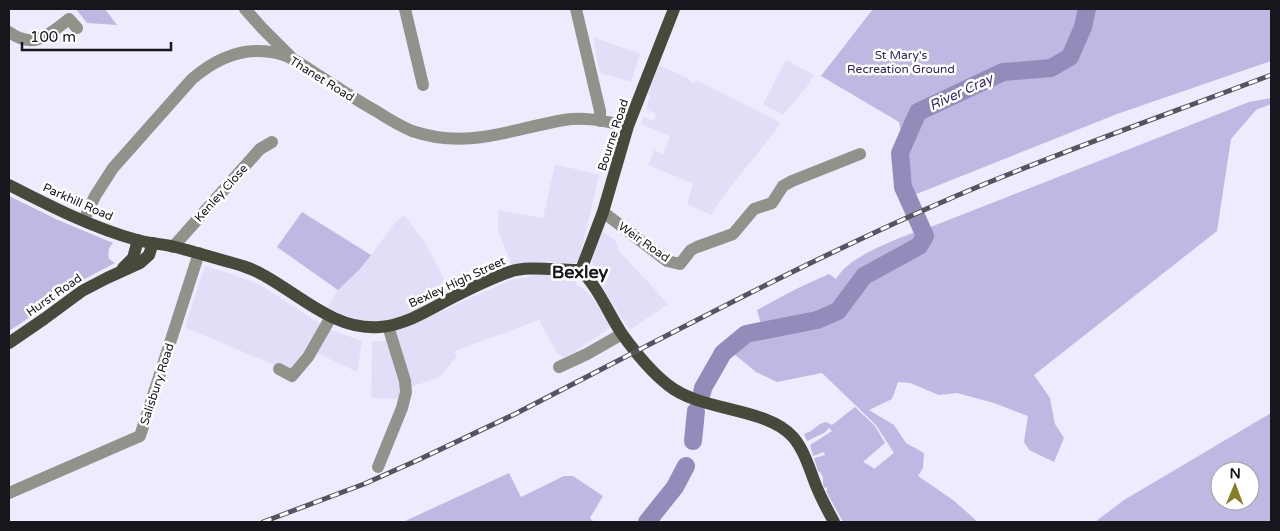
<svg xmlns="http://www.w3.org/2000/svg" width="1280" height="531" font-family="'Varela Round',sans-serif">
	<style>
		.built { fill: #e2def7 }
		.green { fill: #bfb8e3; fill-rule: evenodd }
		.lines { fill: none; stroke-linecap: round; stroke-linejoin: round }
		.river { stroke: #948bba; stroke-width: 18 }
		.minor { stroke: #92928a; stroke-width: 12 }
		.major { stroke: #48483b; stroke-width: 12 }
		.rail-casing { stroke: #55545e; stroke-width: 5 }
		.rail { stroke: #fff; stroke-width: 3; stroke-dasharray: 9; stroke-linecap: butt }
		.labels { text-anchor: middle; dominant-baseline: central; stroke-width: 5; stroke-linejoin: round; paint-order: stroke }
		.park-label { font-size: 12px; fill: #32215b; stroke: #fff }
		.street-label { font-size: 12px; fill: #17161c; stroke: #fff }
		.water-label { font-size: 14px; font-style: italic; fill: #3b2b66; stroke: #fff }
		.district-label { font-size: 18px; font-weight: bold; fill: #17161c; stroke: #fff }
	</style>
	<rect width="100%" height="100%" fill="#eeebfe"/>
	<!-- built -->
	<g class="built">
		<polygon points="593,37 640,54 631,82 600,73"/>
		<polygon points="786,60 814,75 809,84 783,115 763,104"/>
		<polygon points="659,65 691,80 690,82 694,83 696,80 778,121 780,125 724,195 711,215 687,204 693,183 648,165 654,150 663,154 670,136 641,124 643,117 654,121 656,114 646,109 650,96 648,95 651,86"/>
		<polygon points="555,164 599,175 596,189 579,260 576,263 570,264 558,264 557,263 546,261 546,264 512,265 498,231 498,210 543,218"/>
		<polygon points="404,215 426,244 451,293 408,317 393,320 368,322 344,316 327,307 338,290 360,269 395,223"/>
		<polygon points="603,232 615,240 619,251 668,304 630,330 610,300 593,268 592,260 595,248"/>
		<polygon points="205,266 232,274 260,285 321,324 291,372 185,327"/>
		<polygon points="530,274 553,275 577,282 576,285 582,288 592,297 611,327 571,354 563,357 557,353 539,320 455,351 457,356 440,377 410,387 393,332 415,322 416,323 513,279 530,277"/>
		<polygon points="329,329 362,341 357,372 317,353"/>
		<polygon points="372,341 390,341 400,381 399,399 371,398"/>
	</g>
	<!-- green -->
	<g class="green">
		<polygon points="76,9 105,9 117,25 87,23"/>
		<polygon points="873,9 1271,9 1271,61 1117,114 914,195 899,122 821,76"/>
		<path d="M1271 98V104L1256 110 1231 139 1217 231 1034 375 1050 398 1055 424 1064 438 1054 462 1029 450 1024 442 1028 416 994 403 957 393 939 395 910 383 898 382 892 399 869 410 894 425 906 443 924 453 923 468 918 476 953 500 978 522H843L826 491H827V487L824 488 823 483V478L821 473 818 471 814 458 825 455 824 452 813 456 810 445 832 431 829 428 824 433 807 441 804 434 811 431 820 424 826 422 832 425 855 407 875 426 885 443 863 462 872 467 874 469 894 453 876 425 822 373 777 382 756 372 734 354 733 352 746 339 760 336 761 324 757 310 796 289 829 274 836 279C850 255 894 241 919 230L928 228 1249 102Z"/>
		<path d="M9 196 58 220 113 243C108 248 108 252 109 259L115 263 75 284 36 313 9 331Z"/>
		<polygon points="302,212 371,255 360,269 338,290 277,247"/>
		<path d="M1271 413V522H1095L1124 500ZM1220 471H1250V501H1220Z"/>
		<polygon points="509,473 521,497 564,476 573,476 603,496 590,518 594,522 403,522"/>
	</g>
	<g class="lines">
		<!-- river -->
		<g class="river">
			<polyline points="702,393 703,388 723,353 746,334 817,320 838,311 864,276 919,246 925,236 903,187 900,153 918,112 1003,72 1051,68 1070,57 1083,27 1087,9"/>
			<polyline points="693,441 696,411"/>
			<polyline points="647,522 675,487 686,466"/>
		</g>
		<!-- minor -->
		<g class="minor">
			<polyline points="245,9 262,28 290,56"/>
			<polyline points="405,9 423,85"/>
			<polyline points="576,9 600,111 600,121"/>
			<path d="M9 32C34 50 48 35 69 19L77 28"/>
			<polyline points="603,212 667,261 680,264 691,250 697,247 733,234 754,209 772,203 783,186 792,181 860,154"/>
			<path d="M84 220 95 196 113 168 192 79C214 60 241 47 271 52 289 54 304 66 318 75 337 87 356 100 376 111 387 118 400 126 412 131 468 150 511 129 564 120 586 116 607 122 628 126"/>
			<polyline points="173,247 260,149 272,142"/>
			<polyline points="559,367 587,354 622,334"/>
			<polyline points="279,369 292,376 308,357 331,317"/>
			<polyline points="378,467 402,408 406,392 405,381 388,326"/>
			<polyline points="9,493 140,436 199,253"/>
		</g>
		<!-- major -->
		<g class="major">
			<path d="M9 185C50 206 93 228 137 240 148 243 160 244 171 246 188 250 205 255 222 260 237 264 252 268 265 276 301 296 336 331 380 327 403 325 424 313 444 302 465 291 487 280 509 272 529 265 559 271 581 270"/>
			<polyline points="123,268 133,258 138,240"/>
			<path d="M581 270C586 276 591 281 595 288 605 303 612 319 622 334 635 352 650 371 668 385 701 412 767 407 793 437 805 451 810 471 817 488 822 500 828 511 834 522"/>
			<polyline points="581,270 603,212 628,126 674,9"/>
			<polyline points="9,343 44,319 82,291 107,278 140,263 149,255 153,243"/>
		</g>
		<!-- rail casing -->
		<g class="rail-casing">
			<path id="rail" d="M263 522 364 484 418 460 515 414C661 339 805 261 956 196 1059 152 1166 115 1271 75"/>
		</g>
		<!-- rail -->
		<use href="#rail" class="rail"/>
	</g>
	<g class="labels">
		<!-- park labels -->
		<g class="park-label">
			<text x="901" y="55">St Mary's<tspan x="901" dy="14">Recreation Ground</tspan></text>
		</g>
		<!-- street labels -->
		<g class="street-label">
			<text transform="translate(322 79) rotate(32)">Thanet Road</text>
			<text transform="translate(613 135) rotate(-72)">Bourne Road</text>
			<text transform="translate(221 193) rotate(-48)">Kenley Close</text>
			<text transform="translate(78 202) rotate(24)">Parkhill Road</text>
			<text transform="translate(644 242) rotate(35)">Weir Road</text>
			<text transform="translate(457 282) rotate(-25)">Bexley High Street</text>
			<text transform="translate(54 295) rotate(-35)">Hurst Road</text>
			<text transform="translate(157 384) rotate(-72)">Salisbury Road</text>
		</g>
		<!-- water labels -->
		<g class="water-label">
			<text transform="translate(961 92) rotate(-25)">River Cray</text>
		</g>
		<!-- district labels -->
		<g class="district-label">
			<text x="580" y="272">Bexley</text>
		</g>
	</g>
	<!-- border -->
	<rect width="1280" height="531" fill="none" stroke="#17161c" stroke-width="20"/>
	<!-- north arrow -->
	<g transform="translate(1235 486) rotate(1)"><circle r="24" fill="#ffffff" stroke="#a2a2a4"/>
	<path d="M0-4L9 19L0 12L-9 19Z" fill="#867e25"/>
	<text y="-8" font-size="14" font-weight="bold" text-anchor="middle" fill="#17161c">N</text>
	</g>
	<!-- scale -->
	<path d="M22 42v8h149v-8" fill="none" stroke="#17161c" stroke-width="2.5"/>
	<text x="30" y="42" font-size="15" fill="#17161c" stroke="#ffffff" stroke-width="4" paint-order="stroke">100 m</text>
</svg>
